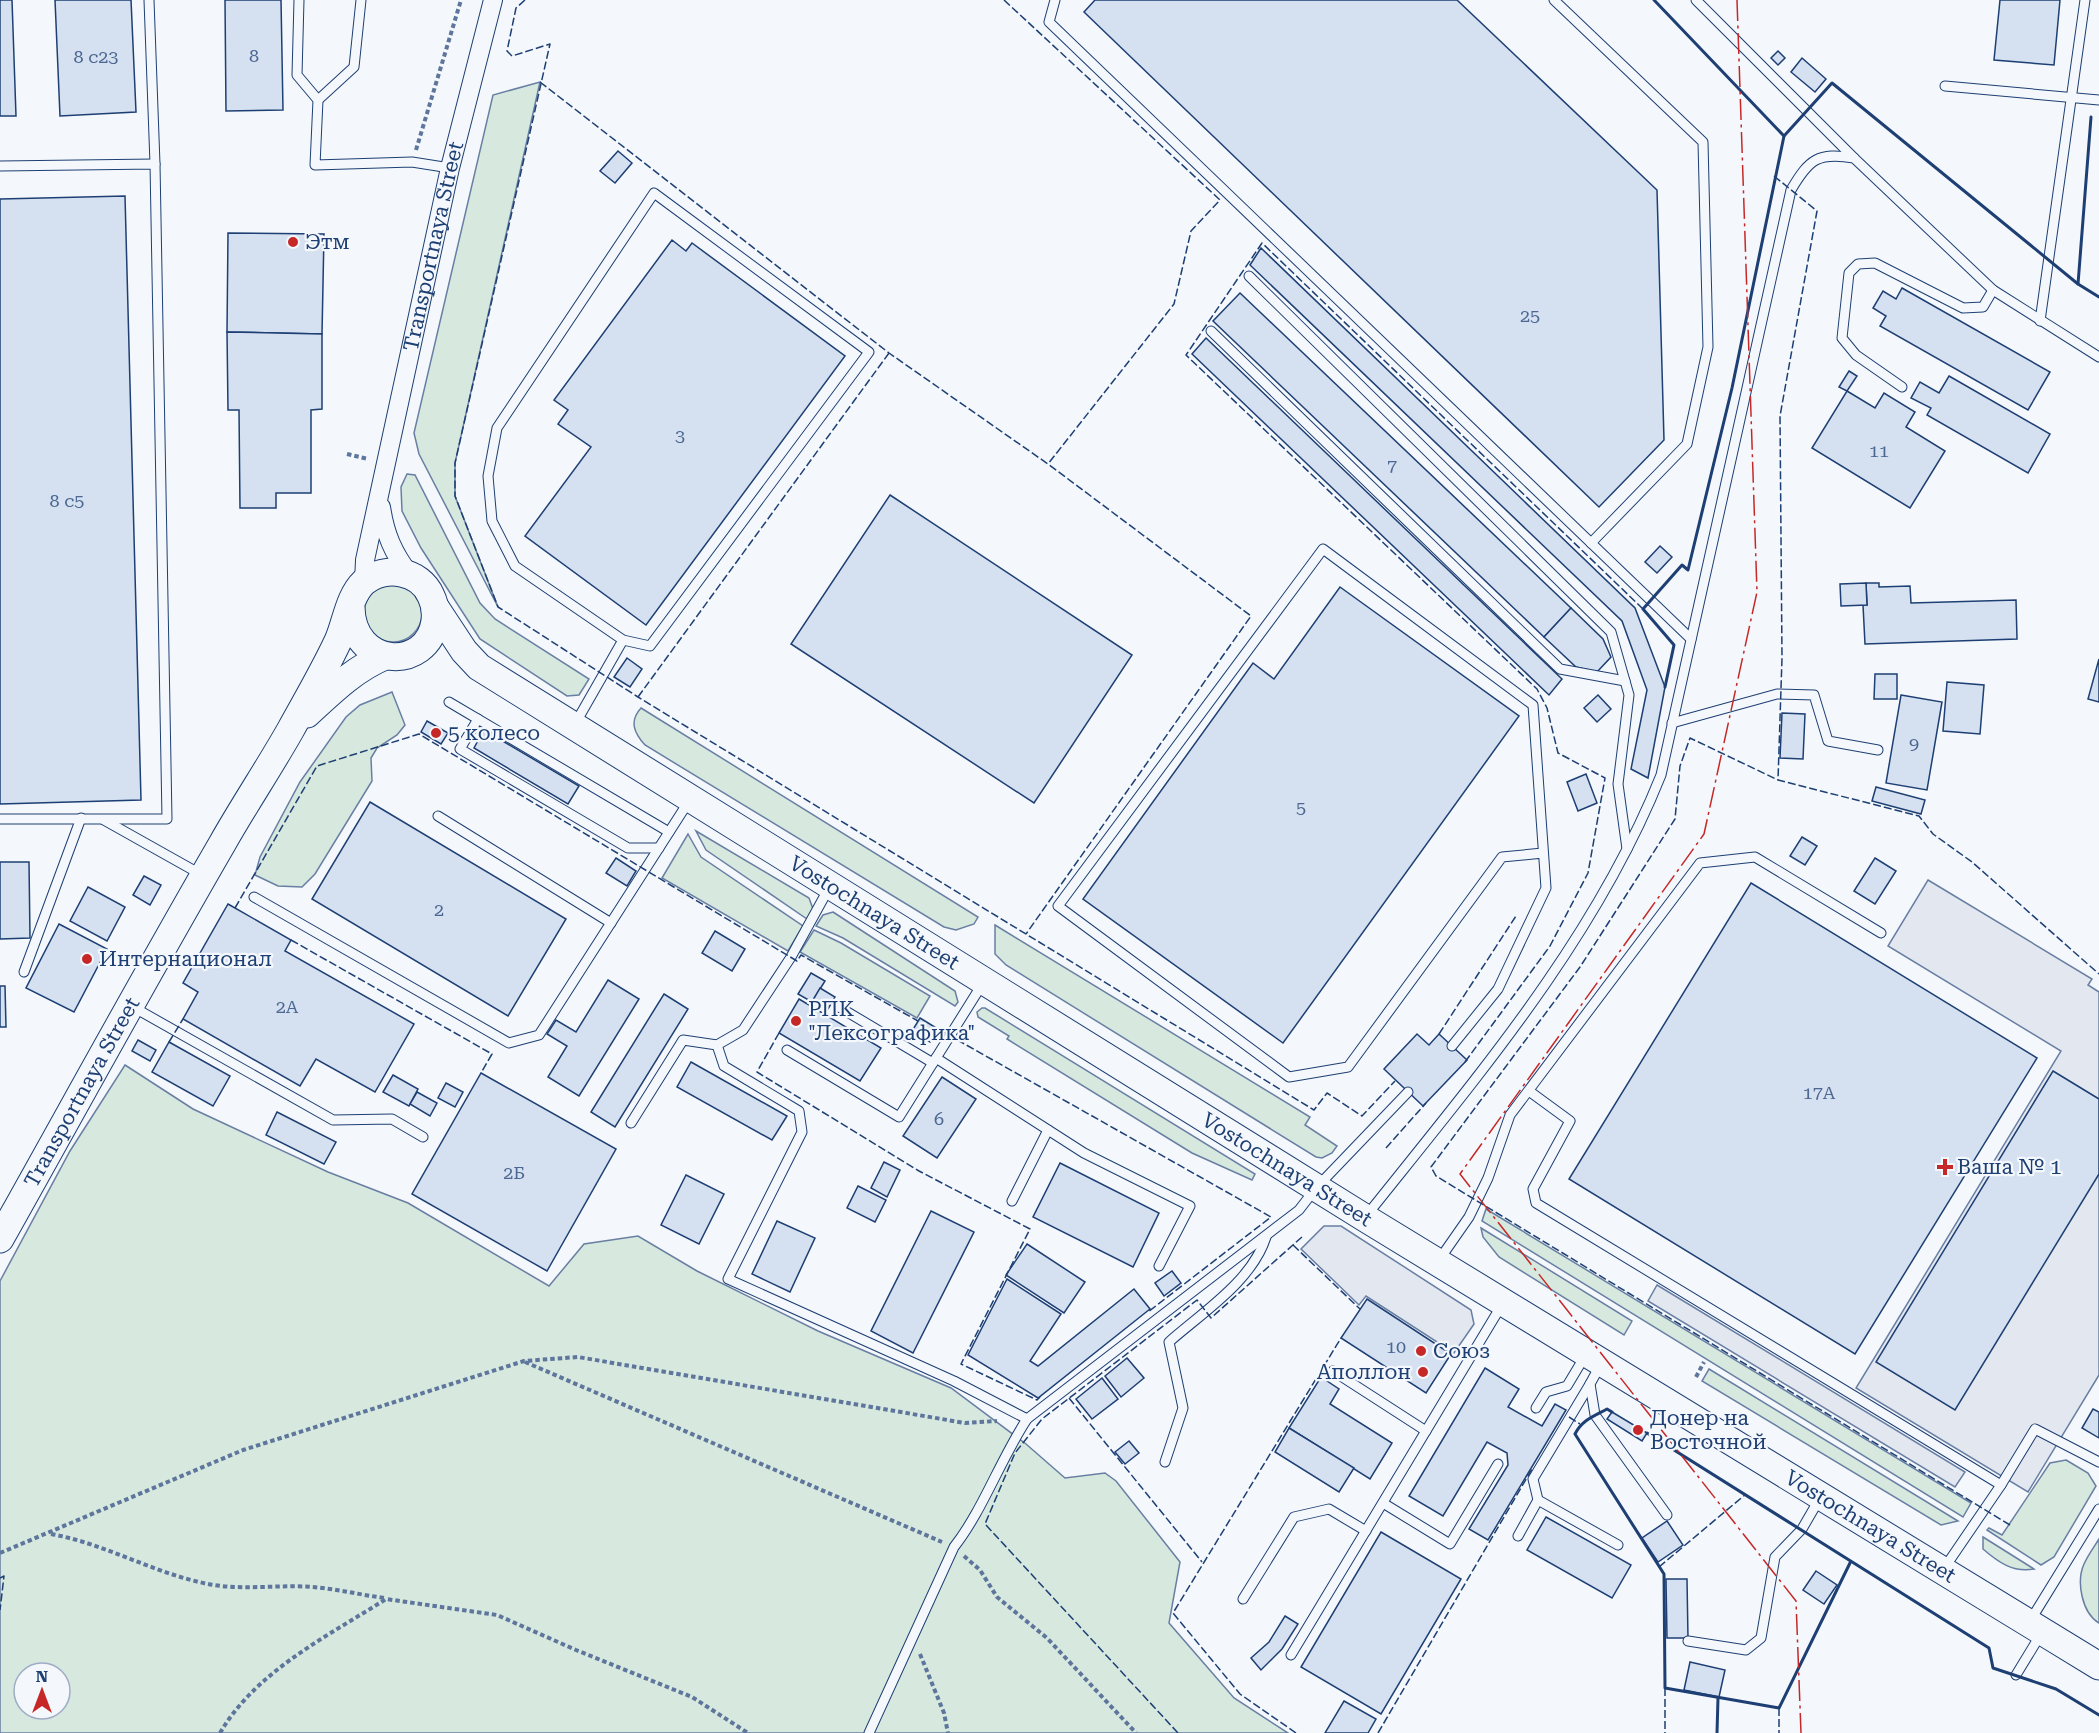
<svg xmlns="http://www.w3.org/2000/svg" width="2099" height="1733" font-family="'Roboto Serif',serif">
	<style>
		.green { fill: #d7e8df; stroke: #687fa3; stroke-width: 1.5; fill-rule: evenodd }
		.parking { fill: #e3e8f0; stroke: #687fa3; stroke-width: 1.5 }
		.building { fill: #d5e0f0; stroke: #1d3f73; stroke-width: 1.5 }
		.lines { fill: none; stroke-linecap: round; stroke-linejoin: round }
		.lane-casing { stroke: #1d3f73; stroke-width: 11 }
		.street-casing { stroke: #1d3f73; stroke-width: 20 }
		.secondary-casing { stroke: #1d3f73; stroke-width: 29 }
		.path { stroke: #5e769c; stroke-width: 4; stroke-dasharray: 4.5 3; stroke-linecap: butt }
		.lane { stroke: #f4f7fb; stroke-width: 9 }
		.street { stroke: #f4f7fb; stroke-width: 18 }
		.secondary { stroke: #f4f7fb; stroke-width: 27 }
		.fence { stroke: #1d3f73; stroke-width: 1.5; stroke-dasharray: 8 3; stroke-linecap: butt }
		.wall { stroke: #1d3f73; stroke-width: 3 }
		.power { stroke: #c62828; stroke-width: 1.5; stroke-dasharray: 21 4.5 3 4.5; stroke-linecap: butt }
		.poi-dot { fill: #c62828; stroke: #f4f7fb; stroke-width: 2 }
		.labels { text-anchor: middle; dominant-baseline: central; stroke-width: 4.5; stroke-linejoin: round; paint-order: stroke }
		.number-label { font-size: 18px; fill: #4b6792 }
		.poi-label { font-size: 21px; fill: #1d3f73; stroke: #f4f7fb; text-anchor: start }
		.street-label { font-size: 21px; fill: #1d3f73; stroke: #f4f7fb }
	</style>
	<rect width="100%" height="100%" fill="#f4f7fb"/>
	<!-- green -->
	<g class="green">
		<polygon points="540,82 455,463 455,496 498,607 419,454 414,433 493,95"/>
		<polygon points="407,474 415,475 480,603 495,619 589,679 579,695 567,696 480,639 421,548 402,511 401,487"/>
		<circle cx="393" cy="613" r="29"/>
		<polygon points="392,692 405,725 397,735 377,748 371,758 372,781 315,874 302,887 278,886 255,875 260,857 300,782 346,717 360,705"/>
		<path d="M641 708 978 917 974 924 956 930 944 927 645 745C634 733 629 721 641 708Z"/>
		<polygon points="696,831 809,898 813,909 807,919 706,850"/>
		<polygon points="688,834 701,857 803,926 788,951 662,878"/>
		<polygon points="833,912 955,991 958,1002 955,1006 843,938 816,926 823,915"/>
		<polygon points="995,925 1310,1117 1305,1125 1337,1146 1332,1153 1322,1158 1316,1157 1006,965 995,954"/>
		<polygon points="814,930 841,943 930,996 917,1018 800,952"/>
		<polygon points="982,1008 985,1008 1255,1174 1252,1180 1192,1153 1007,1039 1009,1036 978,1017 977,1012"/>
		<path d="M125 1065 193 1109 328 1172 408 1203 549 1286 584 1244 638 1236 697 1271 818 1331 951 1388 1026 1444 1065 1478 1105 1473 1116 1481 1180 1562 1169 1623 1234 1698 1288 1733H0V1281L70 1151ZM24 1673H60V1709H24Z"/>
		<polygon points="1486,1209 1971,1503 1963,1517 1482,1221"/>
		<polygon points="1481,1228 1632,1321 1624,1335 1499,1257 1483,1237"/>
		<polygon points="1709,1369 1958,1521 1941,1525 1702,1381"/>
		<polygon points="2066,1460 2088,1473 2096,1486 2054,1557 2041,1565 1987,1530 1989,1528 2002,1535 2050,1463"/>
		<path d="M1983 1537 2034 1569C2013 1573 1998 1562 1983 1549Z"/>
		<path d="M2099 1539V1623C2082 1613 2076 1582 2084 1564 2088 1555 2094 1547 2099 1539Z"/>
	</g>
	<!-- parking -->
	<g class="parking">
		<polygon points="1928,880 2092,979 2088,985 2099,992 2099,1375 2028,1492 1856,1388 2061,1051 1888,946"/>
		<polygon points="1324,1226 1341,1226 1471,1310 1474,1324 1454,1353 1366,1296 1359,1305 1301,1249"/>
		<polygon points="1657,1285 1965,1472 1955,1487 1648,1301"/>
	</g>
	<!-- building -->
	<g class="building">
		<polygon points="0,0 12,0 16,116 0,116"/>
		<polygon points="55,0 131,0 136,112 60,116"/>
		<polygon points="225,0 281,0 283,110 226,111"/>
		<polygon points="1095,0 1457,0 1657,190 1664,440 1599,507 1084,12"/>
		<polygon points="2000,0 2060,0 2054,65 1994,60"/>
		<polygon points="1778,51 1785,58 1778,65 1771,58"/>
		<polygon points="1802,58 1826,79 1815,92 1791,72"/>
		<polygon points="618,151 632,163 615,183 600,171"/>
		<polygon points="125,196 141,800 0,804 0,199"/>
		<polygon points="228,233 324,234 322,334 227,332"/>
		<polygon points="672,240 686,251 692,243 845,356 646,625 525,536 591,447 558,424 568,410 554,400"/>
		<polygon points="1261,248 1635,608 1665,687 1648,778 1631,769 1647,690 1622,621 1250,265"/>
		<polygon points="1902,288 2050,372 2028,410 1880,326 1886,316 1873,308 1883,291 1896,299"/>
		<polygon points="1240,293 1571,608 1544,637 1213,321"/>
		<polygon points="227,332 322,334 322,409 311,410 311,493 276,493 276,508 240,508 239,410 228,410"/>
		<polygon points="1206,338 1562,679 1549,695 1192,354"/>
		<polygon points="1849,371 1857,376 1847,391 1839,387"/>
		<polygon points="1949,376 2050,434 2028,473 1927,415 1931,408 1911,398 1920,382 1939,393"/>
		<polygon points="1847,391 1875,408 1884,393 1915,412 1906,427 1945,451 1910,508 1812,448"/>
		<polygon points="890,495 1132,655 1034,803 791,644"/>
		<polygon points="1660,546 1672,557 1657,573 1645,562"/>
		<polygon points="1866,583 1879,583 1879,587 1910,586 1911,603 2016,600 2017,639 1865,644 1863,605 1867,605"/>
		<polygon points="1866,583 1867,605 1841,606 1840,584"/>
		<polygon points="1340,587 1519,716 1283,1043 1083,899 1253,663 1274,679"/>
		<polygon points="1571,608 1603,639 1611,657 1597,672 1576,667 1544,637"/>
		<polygon points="627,658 642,669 630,687 614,677"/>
		<polygon points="2099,659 2099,702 2088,699"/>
		<polygon points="1875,674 1897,674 1897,699 1874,699"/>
		<polygon points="1947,682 1984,685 1980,734 1943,731"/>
		<polygon points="1598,695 1611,709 1597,722 1584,708"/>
		<polygon points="1901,695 1942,702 1927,790 1886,783"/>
		<polygon points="1782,713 1805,714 1803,759 1780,758"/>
		<polygon points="427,721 448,733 441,744 421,732"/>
		<polygon points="484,730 579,786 568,804 474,748"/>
		<polygon points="1586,774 1597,803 1578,811 1567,782"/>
		<polygon points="1876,787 1925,800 1921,814 1872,801"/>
		<polygon points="370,802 566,919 508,1016 312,899"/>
		<polygon points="1802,837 1817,846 1805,865 1790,856"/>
		<polygon points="616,858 636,871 627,886 606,873"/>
		<polygon points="1875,858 1896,871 1875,904 1854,891"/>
		<polygon points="0,862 29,862 30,938 0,939"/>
		<polygon points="144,876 161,885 150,905 133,895"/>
		<polygon points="1751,883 2037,1058 1855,1354 1569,1179"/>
		<polygon points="88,887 125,907 107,941 70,921"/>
		<polygon points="228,904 291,940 285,951 414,1024 375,1092 316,1059 300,1086 183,1019 198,992 183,983"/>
		<polygon points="59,924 107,949 74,1012 26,988"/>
		<polygon points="715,931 745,949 732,971 702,953"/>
		<polygon points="811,973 825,981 812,1002 798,994"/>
		<polygon points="608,980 639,999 579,1096 548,1077 567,1046 547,1034 556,1020 576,1032"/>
		<polygon points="0,986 5,986 6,1027 0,1027"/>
		<polygon points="820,988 835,997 828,1009 813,1000"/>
		<polygon points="664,994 688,1009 615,1127 591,1112"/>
		<polygon points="799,999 881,1048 860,1081 779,1033"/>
		<polygon points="920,1018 938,1029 930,1042 912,1031"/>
		<polygon points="1417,1034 1429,1045 1439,1034 1467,1060 1423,1106 1384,1069"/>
		<polygon points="138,1040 156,1050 150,1061 132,1051"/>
		<polygon points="169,1042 230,1076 213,1106 152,1072"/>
		<polygon points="691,1062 787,1116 772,1140 677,1087"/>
		<polygon points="2053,1071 2099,1099 2099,1174 1955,1410 1876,1362"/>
		<polygon points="481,1073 616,1149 547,1271 412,1194"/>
		<polygon points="393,1075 418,1089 409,1106 383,1092"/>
		<polygon points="942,1077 976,1099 937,1158 903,1136"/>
		<polygon points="446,1083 463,1092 455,1107 438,1098"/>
		<polygon points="417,1092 437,1103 430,1116 410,1104"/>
		<polygon points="277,1112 336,1142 324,1164 266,1135"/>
		<polygon points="884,1162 900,1170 887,1197 871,1188"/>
		<polygon points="1060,1163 1159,1213 1133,1267 1033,1217"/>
		<polygon points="686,1175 724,1194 699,1244 661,1225"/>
		<polygon points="858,1186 886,1200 875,1222 847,1208"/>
		<polygon points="931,1211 974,1232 913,1353 871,1331"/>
		<polygon points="777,1221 815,1238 790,1292 752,1274"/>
		<polygon points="1027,1244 1085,1282 1064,1313 1006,1275"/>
		<polygon points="1172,1271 1181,1283 1164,1296 1155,1283"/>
		<polygon points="1007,1279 1061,1314 1030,1361 1038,1366 1134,1289 1150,1309 1038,1398 968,1355"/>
		<polygon points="1367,1299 1451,1354 1426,1393 1341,1338"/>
		<polygon points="1127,1358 1144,1378 1121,1397 1105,1376"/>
		<polygon points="1485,1368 1519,1389 1508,1407 1542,1426 1555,1404 1566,1410 1488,1540 1469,1529 1508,1465 1507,1453 1487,1442 1443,1516 1409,1496"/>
		<polygon points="1321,1377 1339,1389 1330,1404 1392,1443 1370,1479 1289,1428"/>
		<polygon points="1102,1378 1118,1399 1092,1419 1076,1399"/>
		<polygon points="2093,1409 2099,1412 2099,1438 2082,1428"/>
		<polygon points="1612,1412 1647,1433 1642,1441 1607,1419"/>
		<polygon points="1289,1428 1354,1468 1339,1492 1275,1452"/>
		<polygon points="1129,1441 1139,1453 1125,1464 1115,1452"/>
		<polygon points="1546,1517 1631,1565 1612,1598 1527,1550"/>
		<polygon points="1667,1521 1683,1545 1658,1562 1642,1538"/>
		<polygon points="1381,1532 1461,1579 1381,1714 1301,1667"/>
		<polygon points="1816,1571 1837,1585 1824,1604 1803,1590"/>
		<polygon points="1666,1579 1687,1579 1688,1638 1667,1638"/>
		<polygon points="1285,1616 1298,1624 1282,1649 1261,1670 1251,1658 1269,1642"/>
		<polygon points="1690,1662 1725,1670 1719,1697 1684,1690"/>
		<polygon points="1344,1701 1376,1719 1368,1733 1325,1733"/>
	</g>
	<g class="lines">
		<!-- lane casing -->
		<g class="lane-casing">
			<g id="lane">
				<polyline points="149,0 155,164"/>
				<polyline points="299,0 297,75 318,100 315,165 412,162 450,168"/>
				<polyline points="1055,0 1049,22 1691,639"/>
				<polyline points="1554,0 1703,142 1708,347 1687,444 1591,543"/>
				<polyline points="1696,0 1854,158"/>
				<polyline points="1945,86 2099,100"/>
				<polyline points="318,100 354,67 361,0"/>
				<polyline points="0,166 155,164 167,819 0,819"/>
				<polygon points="654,193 869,352 650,646 623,640 515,566 492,521 488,476 497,428"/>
				<polyline points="1249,276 1611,632 1629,695 1618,784 1627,849"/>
				<polyline points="2040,321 2085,0"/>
				<polyline points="1211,331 1560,669 1625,681"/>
				<polyline points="1902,387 1856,355 1842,338 1849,273 1858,264 1875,263 1963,308 1983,307 1993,290"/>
				<polyline points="449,702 669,832"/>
				<polyline points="478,719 460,749 628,848 659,848"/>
				<polyline points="1672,723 1777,694 1814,695 1828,741 1878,750"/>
				<polyline points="575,724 623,640"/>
				<polyline points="438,816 611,923"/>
				<polyline points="104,820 202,875"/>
				<polyline points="254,897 509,1043 539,1035 689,801"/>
				<polyline points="24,972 81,818"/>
				<polyline points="133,1007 333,1120 392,1119 423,1137"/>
				<polyline points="839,1007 933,1063"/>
				<polyline points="717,1045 724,1066 799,1111 802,1132 728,1279 954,1381 1027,1419"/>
				<polyline points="1452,1046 1498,989 1546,888 1533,705 1323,549 1058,906 1289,1077 1348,1067 1502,857 1543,853"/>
				<polyline points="787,1050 899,1117 983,983"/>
				<polyline points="936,1058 1084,1153 1190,1206 1159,1266"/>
				<polyline points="1529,1091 1570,1121 1533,1189 1536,1203 2001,1485 2035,1429 2099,1462"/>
				<polyline points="631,1123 683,1040 717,1045 743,1030 791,957 829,888"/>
				<polyline points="1012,1201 1048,1130"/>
				<path d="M1367 1215C1477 1077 1595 940 1661 775L1791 190C1809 159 1818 152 1854 158L1993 290 2099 357"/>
				<polyline points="1439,1260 1469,1217 1488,1178 1510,1115 1700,863 1755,857 1881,933"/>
				<polyline points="1601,1364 1590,1384 1595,1415 1667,1515"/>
				<polyline points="1333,1371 1426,1431"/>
				<polyline points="1536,1408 1546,1392 1567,1386 1585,1356"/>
				<path d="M1165 1462 1183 1408 1169 1342C1203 1312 1252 1281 1266 1237"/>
				<polyline points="1538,1500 1618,1545"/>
				<polyline points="1383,1503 1450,1544 1498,1464"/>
				<polyline points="1518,1536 1538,1500 1533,1479 1590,1384"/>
				<polyline points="1943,1570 2001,1485"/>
				<polyline points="1243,1599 1294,1517 1329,1509 1366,1531"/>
				<polyline points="2030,1621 2099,1509"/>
				<polyline points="1688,1641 1746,1650 1761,1638 1775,1557 1802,1529 1820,1498"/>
				<polyline points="1291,1655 1503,1303"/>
				<polyline points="2016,1675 2041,1634"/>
				<path d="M869 1733 954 1547C983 1510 1000 1460 1027 1419L1299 1210 1316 1188 1408 1092"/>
			</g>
		</g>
		<!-- street casing -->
		<g class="street-casing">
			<g id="street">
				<path d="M381 507C385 534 393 553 410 575"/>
				<path id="s1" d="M364 583 365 560 450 168 493 0"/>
			</g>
		</g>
		<!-- secondary casing -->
		<g class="secondary-casing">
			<g id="secondary">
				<path id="s2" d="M435 607 464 651 479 667 1365 1218 2099 1666"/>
				<path d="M307 714C332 691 354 669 385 656"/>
				<path id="s3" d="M0 1239C74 1107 146 975 222 844 244 805 269 768 291 729 307 700 324 671 338 641 346 623 349 596 364 582 385 565 420 570 431 596 435 604 436 612 435 621 428 672 352 669 351 607"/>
			</g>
		</g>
		<!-- path -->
		<g class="path">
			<polyline points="416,150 461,0"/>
			<polyline points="347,454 368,459"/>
			<polyline points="525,1362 942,1542"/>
			<polyline points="1696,1377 1704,1362"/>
			<path d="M51 1534C102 1543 148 1570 199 1582 237 1592 275 1584 313 1587 337 1589 361 1595 385 1598"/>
			<polyline points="0,1553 243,1450 524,1361 578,1357 965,1423 997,1421"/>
			<polyline points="964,1556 980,1570 997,1597 1047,1638 1136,1733"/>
			<polyline points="920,1654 944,1713 948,1733"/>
			<path d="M220 1733C256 1671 328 1636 386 1599L497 1615 576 1650 692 1697 748 1733"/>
		</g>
		<!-- lane -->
		<use href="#lane" class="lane"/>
		<!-- street -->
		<use href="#street" class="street"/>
		<!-- secondary -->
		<use href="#secondary" class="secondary"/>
		<!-- fence -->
		<g class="fence">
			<polyline points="525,0 516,8 507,51 512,56 550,44 455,463 455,496 498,607 638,697 1314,1110 1327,1093 1362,1116 1395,1081"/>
			<polyline points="1004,0 1220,200 1191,231 1174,304 1048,464"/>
			<polyline points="540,82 889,353 1048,464 1251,616 1026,934"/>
			<polyline points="1774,176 1817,211 1780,416 1782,658 1778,780"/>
			<polyline points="638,697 889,353"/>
			<polyline points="235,908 317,766 419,734 797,961 801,955 918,1021"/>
			<polyline points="291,940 492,1054 481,1073"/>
			<polyline points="938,1029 1271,1217 1148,1312"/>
			<polyline points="779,1033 757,1072 919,1171 1030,1229 961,1364 1037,1400 1040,1397"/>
			<polyline points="1439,1034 1516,916"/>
			<polyline points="169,1042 183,1019"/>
			<polyline points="1465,1062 1550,946 1588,873 1605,778 1558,753 1547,708 1537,689 1186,355 1262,243 1643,609"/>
			<polyline points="1386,1148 1426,1103"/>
			<polyline points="1293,1245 1360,1309"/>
			<polyline points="1069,1398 1202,1562"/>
			<polyline points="1569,1417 1580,1424"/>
			<polyline points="2010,1525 1436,1176 1431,1167 1580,967 1675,819 1680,766 1690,738 1778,780 1919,816 1933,834 1972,862 2099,974"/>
			<polyline points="1659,1567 1746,1494"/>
			<polyline points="0,1578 4,1576 0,1610"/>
			<polyline points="1665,1688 1665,1733"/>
			<polyline points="1779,1708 1779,1733"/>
			<polyline points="1178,1733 985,1524 1015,1453 1042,1419 1197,1300 1211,1318 1303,1236"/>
			<polyline points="1296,1733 1240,1694 1173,1613 1341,1338"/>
			<polyline points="1378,1733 1532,1469"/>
		</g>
		<!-- wall -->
		<g class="wall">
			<polyline points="1654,0 1784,136"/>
			<polyline points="2078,284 2091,117"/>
			<polyline points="1665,687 1674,645 1643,609 1682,565 1688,570 1732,388 1784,136 1832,83 2078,284 2099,297"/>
			<path d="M1612 1412 1607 1409C1594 1416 1582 1420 1575 1434L1664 1574 1665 1688 1779 1708 1850 1563"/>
			<polyline points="1647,1433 1989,1648 1993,1668 2056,1689 2099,1715"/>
			<polyline points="1717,1733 1718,1698"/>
		</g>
		<!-- power -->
		<polyline class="power" points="1737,0 1757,592 1704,834 1460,1174 1796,1601 1801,1733"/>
	</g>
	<!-- markers -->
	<g class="poi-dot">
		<circle cx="293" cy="242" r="6"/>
		<circle cx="436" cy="733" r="6"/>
		<circle cx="87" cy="959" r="6"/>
		<circle cx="796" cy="1021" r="6"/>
		<path d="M1942 1158h6v6h6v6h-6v6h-6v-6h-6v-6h6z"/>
		<circle cx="1421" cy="1351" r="6"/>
		<circle cx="1423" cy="1372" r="6"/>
		<circle cx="1638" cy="1430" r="6"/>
	</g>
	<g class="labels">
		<!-- number labels -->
		<g class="number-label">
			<text x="254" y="55">8</text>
			<text x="96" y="56">8 с23</text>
			<text x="1530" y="315">25</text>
			<text x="680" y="435">3</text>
			<text x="1879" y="450">11</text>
			<text x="1392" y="465">7</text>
			<text x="67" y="500">8 с5</text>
			<text x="1914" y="743">9</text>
			<text x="1301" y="807">5</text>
			<text x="439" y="909">2</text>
			<text x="287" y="1006">2А</text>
			<text x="1819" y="1092">17А</text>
			<text x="939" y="1118">6</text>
			<text x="514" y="1172">2Б</text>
			<text x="1396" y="1346">10</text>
		</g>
		<!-- poi labels -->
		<g class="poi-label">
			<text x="305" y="242">Этм</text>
			<text x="448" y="733">5 колесо</text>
			<text x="99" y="959">Интернационал</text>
			<text x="808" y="1009">РПК<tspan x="808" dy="24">"Лексографика"</tspan></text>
			<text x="1957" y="1167">Ваша № 1</text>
			<text x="1433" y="1351">Союз</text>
			<text x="1411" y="1372" text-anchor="end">Аполлон</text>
			<text x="1650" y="1418">Донер на<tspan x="1650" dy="24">Восточной</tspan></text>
		</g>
		<!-- street labels -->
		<g class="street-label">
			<text stroke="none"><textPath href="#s1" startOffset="344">Transportnaya Street</textPath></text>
			<text stroke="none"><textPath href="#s2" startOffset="540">Vostochnaya Street</textPath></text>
			<text stroke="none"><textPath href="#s3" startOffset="168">Transportnaya Street</textPath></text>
			<text stroke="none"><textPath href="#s2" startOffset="1026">Vostochnaya Street</textPath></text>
			<text stroke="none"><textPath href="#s2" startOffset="1710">Vostochnaya Street</textPath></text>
		</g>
	</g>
	<!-- north arrow -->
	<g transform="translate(42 1691)"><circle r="28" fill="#f4f7fb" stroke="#9eadc5" stroke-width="1.5"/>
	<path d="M0-4.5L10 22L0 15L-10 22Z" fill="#c62828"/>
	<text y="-9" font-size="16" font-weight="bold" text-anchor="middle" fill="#1d3f73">N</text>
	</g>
</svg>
